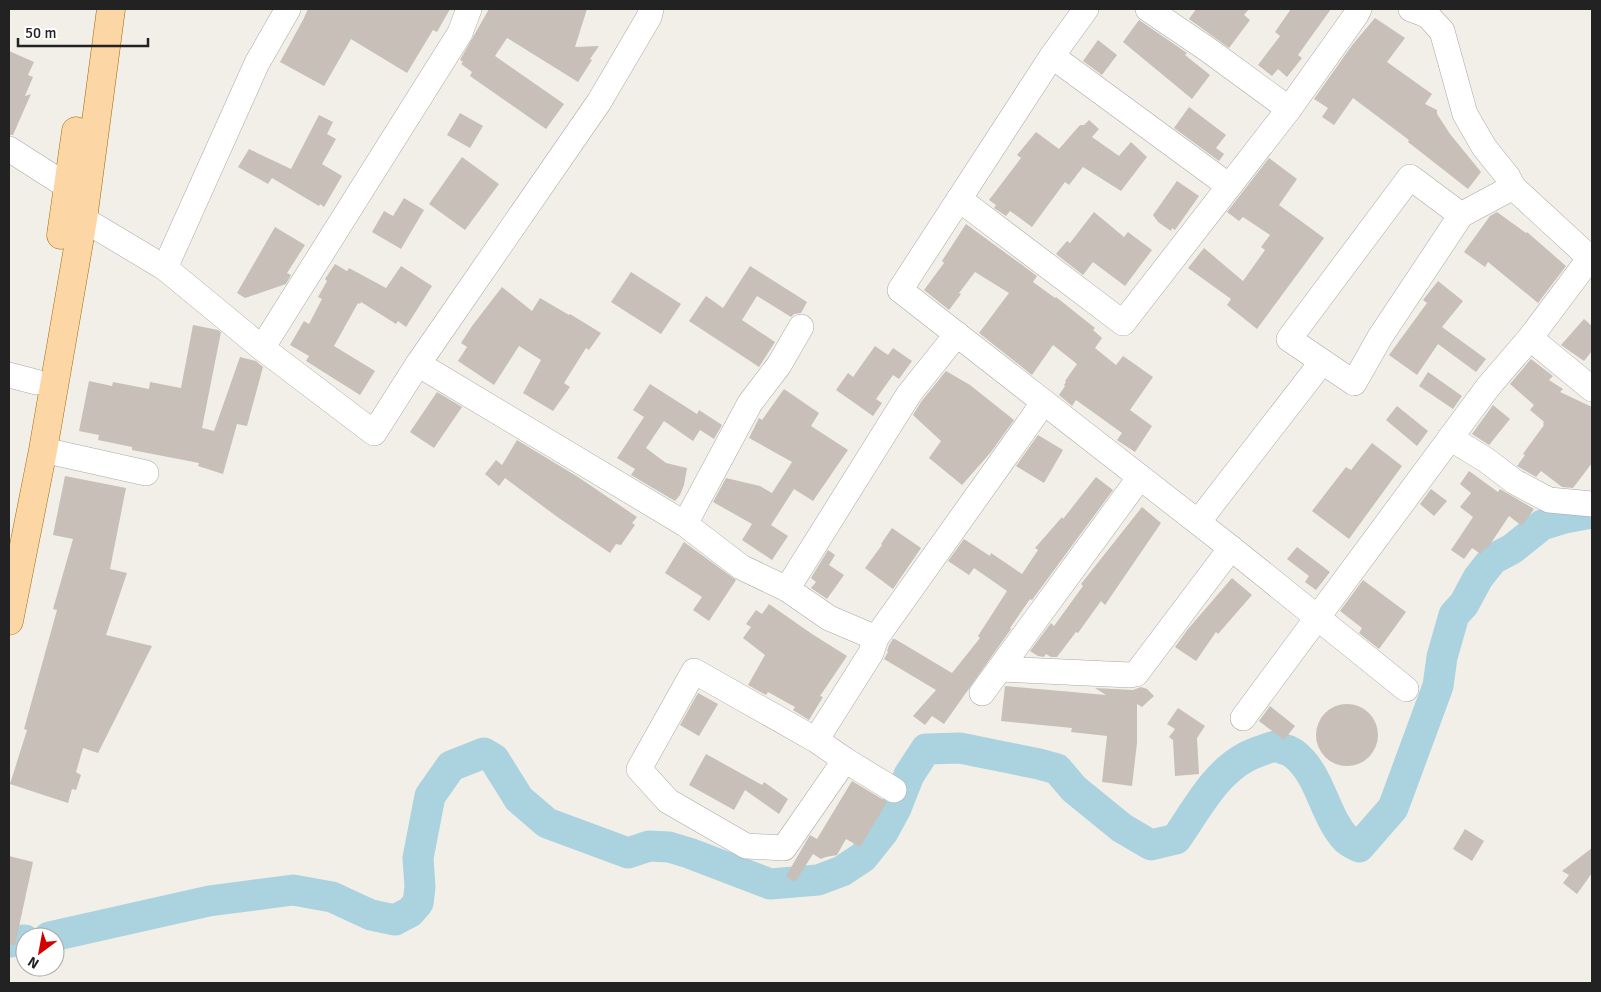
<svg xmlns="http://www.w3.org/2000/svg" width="1601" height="992" font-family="Signika,sans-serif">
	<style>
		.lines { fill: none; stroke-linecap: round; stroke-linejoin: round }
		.river { stroke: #aad3df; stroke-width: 31 }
		.building { fill: #c7bfb8 }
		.minor-casing { stroke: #a9a9a9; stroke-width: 26 }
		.major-casing { stroke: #a06b00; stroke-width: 29 }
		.minor { stroke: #fff; stroke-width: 25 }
		.major { stroke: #fcd6a4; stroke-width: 28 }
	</style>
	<rect width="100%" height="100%" fill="#f2efe9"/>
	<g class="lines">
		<!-- river -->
		<g class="river">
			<path d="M49 937 209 901 293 890 332 897 371 915 395 920 410 912 418 903 420 887 418 858 430 796 451 766 484 753 494 759 519 799 547 823 628 853 649 846 669 847 689 853 770 884 818 880 842 871 863 857 883 832 896 808 909 775 926 749 960 748 1039 764 1057 769 1074 789 1122 828 1151 845 1176 839C1196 811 1214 774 1246 757 1255 752 1265 749 1275 746 1280 748 1288 750 1293 753 1321 774 1323 814 1346 839 1349 842 1355 845 1359 847L1393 808 1438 686 1442 657 1454 615 1464 604 1478 578 1493 559 1512 549 1542 525 1565 518 1592 513"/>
			<polyline points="9,942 25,940"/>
		</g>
	</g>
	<!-- building -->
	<g class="building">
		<polygon points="308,9 450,9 437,32 433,30 407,73 351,39 324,86 280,62 303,20"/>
		<polygon points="489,9 587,9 575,47 599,46 590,59 592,60 578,82 507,38 495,56 564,104 546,129 470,76 472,72 461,64 463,62 460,60"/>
		<polygon points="1196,9 1249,9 1244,15 1250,20 1229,48 1189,19"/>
		<polygon points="1291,9 1331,9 1298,55 1302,58 1287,77 1278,69 1272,76 1258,65 1280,36 1275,32"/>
		<polygon points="1375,18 1405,38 1387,62 1432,94 1425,104 1437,110 1437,114 1450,134 1481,172 1468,189 1408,142 1409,140 1353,98 1334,125 1322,117 1328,108 1314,99 1353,44"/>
		<polygon points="1139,20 1187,53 1185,55 1210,75 1192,99 1123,42"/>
		<polygon points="1098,40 1117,55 1102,75 1083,61"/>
		<polygon points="9,51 34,62 28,75 33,77 25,96 31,94 13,135 9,135"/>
		<polygon points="1189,107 1226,135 1216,148 1224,154 1219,161 1174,128"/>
		<polygon points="460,113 483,126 470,148 447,135"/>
		<polygon points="319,115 333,122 327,134 336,139 322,164 342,176 324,207 320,204 319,206 272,178 268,184 238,167 249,149 291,169"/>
		<polygon points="1089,120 1099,129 1092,137 1119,156 1131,142 1147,157 1121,191 1083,167 1069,185 1065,182 1032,227 1010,211 1006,216 994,208 996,205 989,200 1021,158 1017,155 1036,132 1059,149 1080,125 1084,125"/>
		<polygon points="462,157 499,184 465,230 429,204"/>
		<polygon points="1269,158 1297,179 1279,205 1324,238 1257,329 1227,305 1231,299 1188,268 1204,248 1243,281 1265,250 1261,247 1270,235 1243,217 1239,221 1227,212"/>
		<polygon points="1177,181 1199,196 1175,230 1172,228 1171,231 1158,222 1153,215"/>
		<polygon points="404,198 424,210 401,249 372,232 384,211 393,216"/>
		<polygon points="1094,212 1124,237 1128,232 1152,250 1125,286 1093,262 1083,275 1056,254 1067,241 1070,243"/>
		<polygon points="1497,212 1526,233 1527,232 1566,266 1538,303 1488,262 1485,267 1464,252 1490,216"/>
		<polygon points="966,224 1037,276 1033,282 1055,298 1056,297 1095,328 1093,330 1102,338 1095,348 1116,365 1123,356 1153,377 1130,410 1152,426 1135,452 1117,440 1122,433 1076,400 1072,406 1059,395 1065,386 1064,385 1066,382 1065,381 1077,364 1053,345 1032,375 979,333 1009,293 975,272 959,293 961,294 949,310 924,290 944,263 942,261"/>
		<polygon points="275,227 305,245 287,273 291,275 286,284 245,298 237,293"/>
		<polygon points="335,264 347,271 349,268 386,288 401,266 432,286 406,327 398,321 396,324 361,302 360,304 358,303 334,346 375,371 360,395 306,361 309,356 290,345 304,321 309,324 322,299 318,297 327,281 325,279"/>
		<polygon points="750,266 807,302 801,313 794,314 791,317 757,296 742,320 775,342 759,367 689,321 706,296 723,308"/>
		<polygon points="631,272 681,304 661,334 611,302"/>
		<polygon points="1438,281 1463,301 1442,327 1486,359 1476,372 1438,344 1417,375 1389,355 1427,303 1423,300"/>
		<polygon points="502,287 532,311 540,298 569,315 570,314 601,333 589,350 586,348 564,383 570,387 553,411 523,393 541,360 519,346 494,385 458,361 467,347 461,343 472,326"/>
		<polygon points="1584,319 1592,326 1592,351 1584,361 1561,345"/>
		<polygon points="193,325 218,330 221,332 202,428 214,431 240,357 256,361 263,367 247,426 237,424 223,474 198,466 199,463 132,450 132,447 98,440 99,435 79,431 89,381 112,386 113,382 149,389 150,382 181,388"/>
		<polygon points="875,346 888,355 893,348 912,361 899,379 893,375 876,399 882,403 873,416 836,390 848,373 853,377"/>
		<polygon points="1531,359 1553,376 1549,380 1563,389 1560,392 1592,407 1592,463 1573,488 1562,487 1541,471 1536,477 1517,466 1525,455 1523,454 1544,425 1543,424 1544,422 1530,410 1534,405 1510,384"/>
		<polygon points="946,371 970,385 1014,420 991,452 962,485 929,458 941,441 913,415 921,402"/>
		<polygon points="1428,372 1462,396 1453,409 1419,386"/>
		<polygon points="650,384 697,414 699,410 722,425 714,439 700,430 693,441 664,421 646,448 666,463 687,468 684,485 680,495 675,501 631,475 635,469 617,458 644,417 633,410"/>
		<polygon points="784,389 819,413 811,426 848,450 813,501 794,489 771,525 788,536 772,560 742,540 752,524 713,502 726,478 760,486 772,493 792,462 749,438 759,418 762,420"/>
		<polygon points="437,392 462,407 434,448 410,432"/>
		<polygon points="1493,405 1510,419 1489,445 1472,434"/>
		<polygon points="1397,406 1428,431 1417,446 1386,420"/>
		<polygon points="1038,435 1063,450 1044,483 1016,466"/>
		<polygon points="517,440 578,477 637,517 632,523 635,525 621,545 616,544 610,553 556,516 505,478 499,486 485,474 496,460 502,465"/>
		<polygon points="1372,443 1402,466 1349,539 1312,511 1346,467 1351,470"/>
		<polygon points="1469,471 1498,492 1500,489 1534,509 1522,526 1509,516 1487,549 1485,548 1481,554 1472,548 1464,559 1451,550 1473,517 1460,507 1471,493 1460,484"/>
		<polygon points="65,476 126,488 110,569 127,573 106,635 152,646 98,753 83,748 76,772 81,775 76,790 72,789 68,803 10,784 27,730 24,729 57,610 53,609 73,539 53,535"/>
		<polygon points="1096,477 1113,490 1032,600 1030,599 1010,628 1011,629 944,724 932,716 925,725 913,716 936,690 884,659 888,652 887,651 889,645 893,639 895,639 952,673 980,638 978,636 1007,591 974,568 969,575 948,561 964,539 990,556 991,553 1022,574 1038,550 1035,548 1062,517 1063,519"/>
		<polygon points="1431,489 1447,501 1434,516 1420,504"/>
		<polygon points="1142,507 1161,523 1105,605 1101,601 1078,633 1076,632 1057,657 1051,657 1046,654 1044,657 1038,656 1030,651 1051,623 1054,626 1083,586 1081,584"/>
		<polygon points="892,528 921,548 893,589 865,568 882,545 881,544"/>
		<polygon points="684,542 736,580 709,621 693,610 702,597 665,573"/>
		<polygon points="1297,547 1330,572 1316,590 1305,582 1309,576 1287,559"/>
		<polygon points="828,550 835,555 829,565 844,575 827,599 811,588 816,582 811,578"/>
		<polygon points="1232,578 1252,595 1218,634 1216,632 1196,661 1175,647 1188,629"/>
		<polygon points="1363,580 1406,612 1379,649 1359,633 1362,628 1340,611"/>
		<polygon points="769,604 812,634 847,656 820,696 823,697 809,720 793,710 795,707 768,692 766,695 748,685 765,655 743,638 751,627 746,624 756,610 762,614"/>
		<polygon points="1005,686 1106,695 1095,688 1133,690 1141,687 1147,689 1154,696 1142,707 1137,704 1137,743 1132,786 1102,782 1107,736 1071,732 1072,728 1001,721"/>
		<polygon points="698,693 718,704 699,736 680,725"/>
		<circle cx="1347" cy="735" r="31"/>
		<polygon points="1270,706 1295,726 1284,740 1259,721"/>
		<polygon points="1178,708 1205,726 1197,738 1199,774 1175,776 1173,740 1169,737 1175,729 1167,724"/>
		<polygon points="706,754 762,785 764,782 788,799 779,814 745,790 734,810 689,785"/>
		<polygon points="852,781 887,802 860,847 846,839 837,855 826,857 821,859 813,854 795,882 786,876 810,835 817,839"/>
		<polygon points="1465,829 1484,841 1472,861 1453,849"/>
		<polygon points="1592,848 1592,873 1577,894 1563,883 1569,875 1562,871"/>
		<polygon points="9,856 33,862 15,945 9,944"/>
	</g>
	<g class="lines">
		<!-- minor casing -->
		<g class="minor-casing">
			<g id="minor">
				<polyline points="1086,9 1052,56 900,290 1231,548 1406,689"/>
				<polyline points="1148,9 1207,49 1289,109"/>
				<polyline points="1411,9 1427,15 1442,31 1465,114 1484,147 1508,177 1513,187 1461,215 1380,337 1354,383 1289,339 1410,177 1461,215"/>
				<polyline points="1052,56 1229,186"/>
				<polyline points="9,149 67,186"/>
				<polyline points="1513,187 1590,258 1530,338"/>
				<polyline points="959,199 1123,323 1289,109 1356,15 1359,9"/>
				<polyline points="65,216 83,219 165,268 262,348 460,33 469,9"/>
				<polyline points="165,268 257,63 288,9"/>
				<polyline points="262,348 374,433 418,364 599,102 649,17 651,9"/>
				<polyline points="418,364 685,524 741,567 787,589 909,394 957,334"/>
				<polyline points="9,375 36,382"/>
				<polyline points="1450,438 1486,460 1515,482 1549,500 1592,504"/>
				<polyline points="43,450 146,473"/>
				<polyline points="1198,522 1322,362"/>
				<polyline points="685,524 750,403 779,365 801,327"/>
				<polyline points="787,589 829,618 876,638"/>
				<polyline points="1000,669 1130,675 1136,674 1231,548"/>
				<polyline points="982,693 1140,477"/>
				<polyline points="1243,718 1488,387 1530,338 1592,389"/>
				<polyline points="816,740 845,760 784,848 746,846 668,801 639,769 694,671 816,740 871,653 876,638 1044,402"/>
				<polyline points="845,760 894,790"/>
			</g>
		</g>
		<!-- major casing -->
		<g class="major-casing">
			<g id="major">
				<polyline points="61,235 76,131"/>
				<polyline points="9,621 43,450 83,219 111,9"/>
			</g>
		</g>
		<!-- minor -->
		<use href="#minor" class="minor"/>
		<!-- major -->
		<use href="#major" class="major"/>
	</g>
	<!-- border -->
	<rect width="1601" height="992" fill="none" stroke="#222222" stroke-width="20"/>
	<!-- north arrow -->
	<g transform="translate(40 952) rotate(212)"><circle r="24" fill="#ffffff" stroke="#a7a7a7"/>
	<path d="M0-4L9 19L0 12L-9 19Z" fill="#d40000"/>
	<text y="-8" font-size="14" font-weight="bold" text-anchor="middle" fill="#222222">N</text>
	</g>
	<!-- scale -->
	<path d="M18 38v8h130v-8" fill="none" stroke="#222222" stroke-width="2.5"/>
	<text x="25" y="38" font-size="15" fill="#222222" stroke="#ffffff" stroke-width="4" paint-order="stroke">50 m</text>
</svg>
